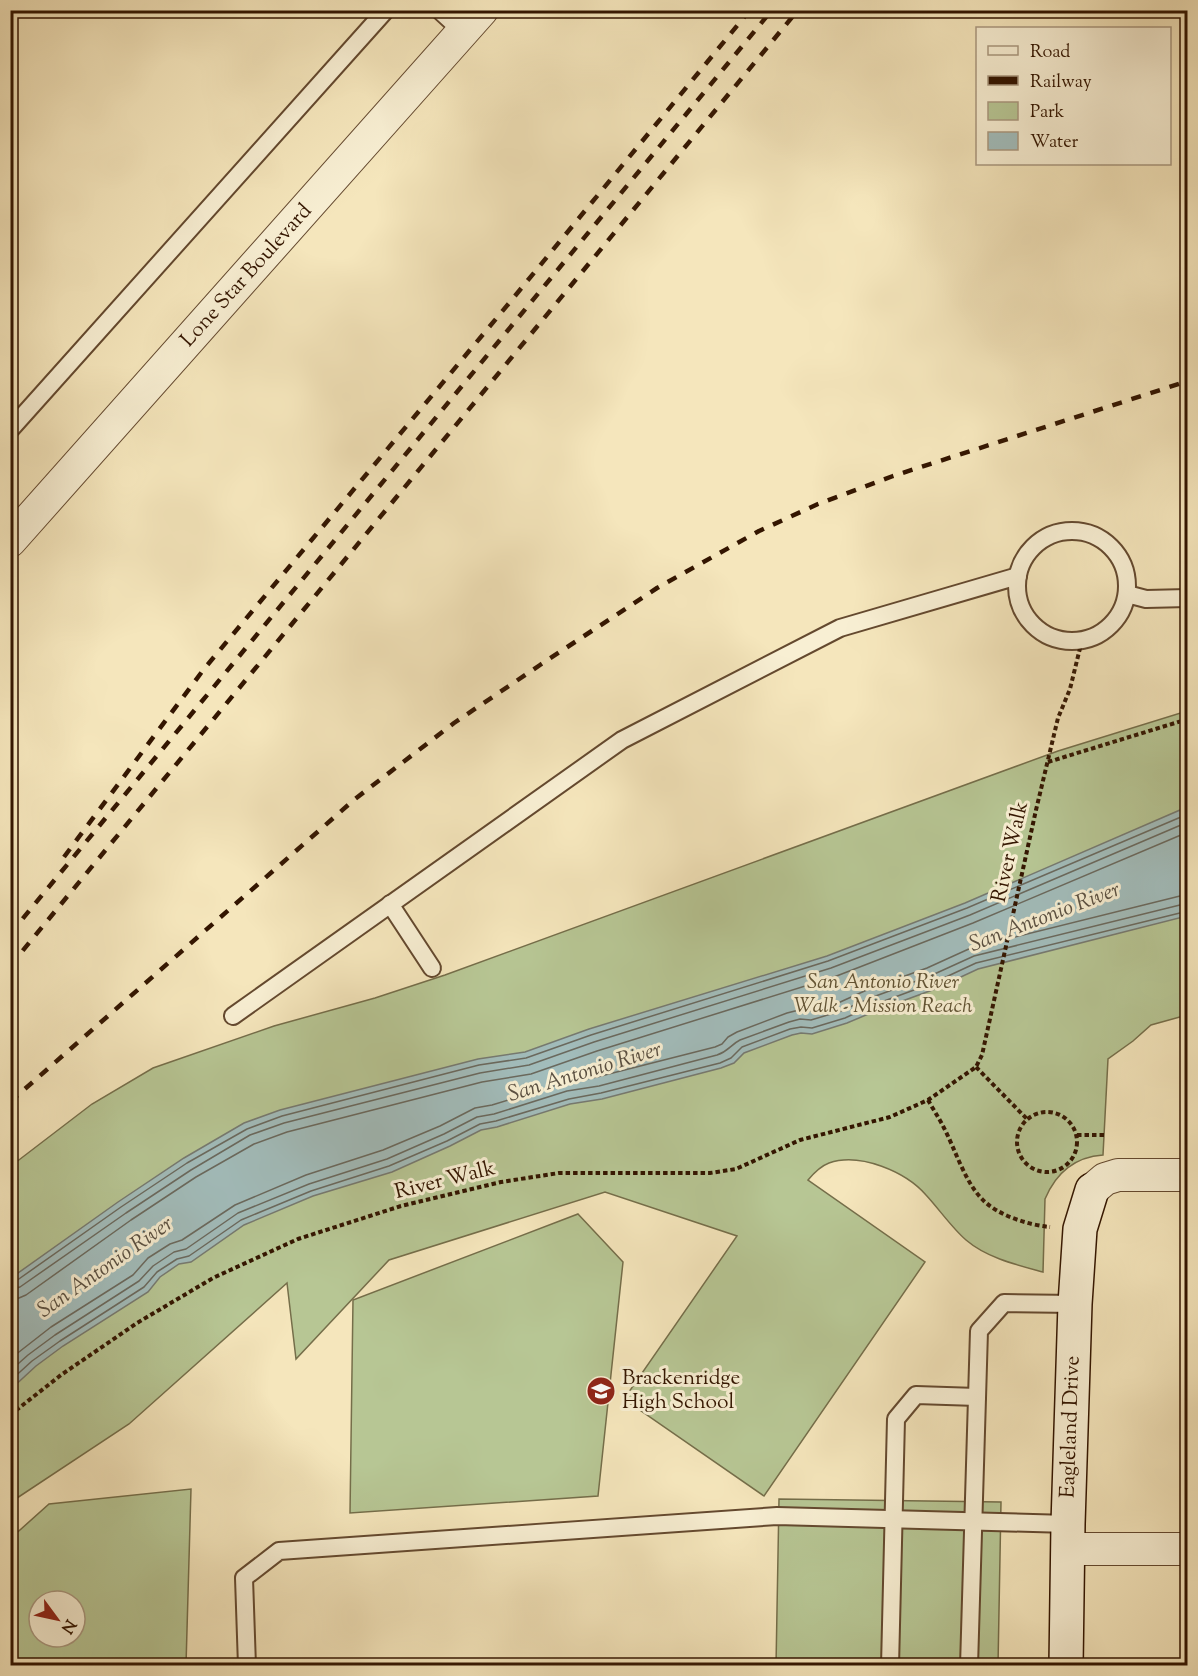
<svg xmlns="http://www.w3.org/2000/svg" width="1198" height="1676" font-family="'Sorts Mill Goudy',serif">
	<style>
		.green { fill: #b7c694; stroke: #756e4a; stroke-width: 1.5; fill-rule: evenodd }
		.water { fill: #a2bdbc; stroke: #767a71; stroke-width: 1.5 }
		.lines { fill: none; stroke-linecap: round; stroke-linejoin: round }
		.shore { stroke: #6a695e; stroke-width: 1.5 }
		.lane-casing { stroke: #64492f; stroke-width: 20 }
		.street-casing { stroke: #64492f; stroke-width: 34 }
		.secondary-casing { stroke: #331500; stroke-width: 36 }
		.path { stroke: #331500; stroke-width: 4; stroke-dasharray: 4.5 3; stroke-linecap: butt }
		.lane { stroke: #f8efd3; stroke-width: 16 }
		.street { stroke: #f8efd3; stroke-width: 32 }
		.secondary { stroke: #f8efd3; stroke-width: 33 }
		.rail { stroke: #331500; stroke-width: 4.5; stroke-dasharray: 10 10; stroke-linecap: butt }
		.labels { text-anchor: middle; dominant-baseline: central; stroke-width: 6; stroke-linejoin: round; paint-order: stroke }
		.street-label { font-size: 21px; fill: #331500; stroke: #f8efd3 }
		.park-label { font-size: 21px; font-style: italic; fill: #615334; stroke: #f8efd3 }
		.poi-label { font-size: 21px; fill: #331500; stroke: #f8efd3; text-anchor: start }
		.water-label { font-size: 22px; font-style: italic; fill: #5a5042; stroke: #f8efd3 }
	</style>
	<rect width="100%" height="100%" fill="#f5e6bc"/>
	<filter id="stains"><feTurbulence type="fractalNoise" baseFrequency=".00333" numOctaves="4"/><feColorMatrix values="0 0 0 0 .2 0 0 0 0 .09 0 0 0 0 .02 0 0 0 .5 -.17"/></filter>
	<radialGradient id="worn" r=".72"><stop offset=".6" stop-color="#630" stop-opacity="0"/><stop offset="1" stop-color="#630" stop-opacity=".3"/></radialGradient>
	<!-- green -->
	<g class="green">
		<path d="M1187 711V1015L1151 1025 1133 1041 1108 1059 1103 1155C1074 1157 1056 1173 1045 1199L1043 1272C1017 1265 987 1258 966 1240 952 1228 939 1209 926 1195 906 1172 860 1152 829 1163 821 1166 813 1174 808 1180L925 1262 764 1496 624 1399 737 1236 605 1192 389 1260 296 1359 287 1283 129 1424 11 1502V1166L92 1104 153 1068 274 1026 375 998 445 975 1058 751Z"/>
		<polygon points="578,1214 623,1262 598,1496 350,1513 353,1300"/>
		<path d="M191 1489 186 1665H11V1538L49 1504ZM39 1601H75V1637H39Z"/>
		<polygon points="779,1499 1001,1502 998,1665 776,1666"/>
	</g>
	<!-- water -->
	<polygon class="water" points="1187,807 1187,916 978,969 935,989 878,1010 847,1023 812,1034 801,1033 792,1035 744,1053 734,1063 721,1068 602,1099 570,1104 497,1127 481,1130 450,1146 392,1172 313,1196 244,1225 191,1262 179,1264 160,1277 148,1292 63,1346 36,1366 11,1389 11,1278 118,1202 184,1158 244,1123 280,1110 478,1059 525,1052 589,1029 827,956 965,903"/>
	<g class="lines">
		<!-- shore -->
		<g class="shore">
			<polyline points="10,1282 16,1281 121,1207 187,1163 247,1129 282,1116 479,1065 526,1058 591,1035 828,961 967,908 1188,814"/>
			<polyline points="10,1290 20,1287 126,1213 191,1170 250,1135 284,1123 480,1073 529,1065 594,1042 831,968 970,915 1188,822"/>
			<polyline points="10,1299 19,1298 26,1295 131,1220 196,1177 254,1144 287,1132 482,1082 531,1074 597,1051 834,977 973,923 1188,832"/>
			<polyline points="10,1359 51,1327 133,1275 148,1258 170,1244 182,1240 235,1205 306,1175 383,1150 440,1126 475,1108 492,1105 564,1083 597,1077 715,1047 722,1044 728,1037 737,1032 787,1013 799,1010 810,1011 838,1003 869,989 927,968 971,948 1188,894"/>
			<path d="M10 1371 28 1355 55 1335 139 1281 153 1266 174 1252 186 1249 238 1213 309 1184 387 1159 444 1134 477 1117 494 1114 567 1091 599 1086 717 1055C729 1051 730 1045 740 1040L789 1022 800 1019 811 1020 841 1011 873 997 930 976 974 956 1188 903"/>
			<polyline points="10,1381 32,1361 60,1341 144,1287 157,1272 177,1259 189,1256 241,1220 311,1191 389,1166 447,1141 480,1124 496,1121 569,1099 601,1093 720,1063 731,1058 742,1047 790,1029 801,1027 812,1028 845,1018 876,1004 933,983 976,963 1188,911"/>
		</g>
		<!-- lane casing -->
		<g class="lane-casing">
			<g id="lane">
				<polyline points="439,10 463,32"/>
				<polyline points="10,430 386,10"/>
				<circle cx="1072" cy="586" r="55"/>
				<polyline points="1127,594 1146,599 1188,598"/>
				<polyline points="390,904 432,968"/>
				<polyline points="233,1016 622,740 840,628 1018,576"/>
				<polyline points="247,1666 244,1578 279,1551 777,1516 1068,1524"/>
				<polyline points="890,1666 896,1419 916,1395 977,1397"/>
				<polyline points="969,1666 979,1331 1004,1303 1075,1304"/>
			</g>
		</g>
		<!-- street casing -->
		<g class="street-casing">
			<g id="street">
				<polyline points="10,541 482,10"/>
				<polyline points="1092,1190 1105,1179 1118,1175 1188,1175"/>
				<polyline points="1069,1549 1188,1549"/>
			</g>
		</g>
		<!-- secondary casing -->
		<g class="secondary-casing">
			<polyline id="secondary" points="1066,1666 1068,1524 1075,1304 1080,1229 1092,1190"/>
		</g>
		<!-- path -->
		<g class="path">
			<polyline points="1048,762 1188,719"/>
			<polyline points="976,1067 1027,1119"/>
			<path d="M928 1100C933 1109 939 1118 944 1128 955 1149 965 1182 982 1199 997 1215 1028 1225 1050 1227"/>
			<circle cx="1047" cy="1142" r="30"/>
			<polyline points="1077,1135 1107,1135"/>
			<polyline points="10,1415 61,1375 137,1323 213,1278 298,1239 401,1206 501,1182 559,1173 710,1173 736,1169 800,1140 890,1117 928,1100 976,1067 982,1055 1036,810 1058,718 1070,689 1082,640"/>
		</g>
		<!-- lane -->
		<use href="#lane" class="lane"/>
		<!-- street -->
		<use href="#street" class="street"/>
		<!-- secondary -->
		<use href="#secondary" class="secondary"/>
		<!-- rail -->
		<g class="rail">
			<polyline points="64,857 204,669 510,302 750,10"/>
			<polyline points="10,934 772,10"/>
			<polyline points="10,966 798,10"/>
			<polyline points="10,1102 355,799 454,723 540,665 657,588 759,531 818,504 893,476 1188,381"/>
		</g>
	</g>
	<!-- icons -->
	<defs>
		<g id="school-disc" transform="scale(1.5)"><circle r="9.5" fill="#8f2418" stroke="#f8efd3"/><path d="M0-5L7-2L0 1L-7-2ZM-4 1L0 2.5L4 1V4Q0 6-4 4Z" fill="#fff"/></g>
	</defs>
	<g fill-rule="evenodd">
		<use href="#school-disc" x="601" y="1391"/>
	</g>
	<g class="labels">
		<!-- street labels -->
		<g class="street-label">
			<text transform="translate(247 276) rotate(-48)">Lone Star Boulevard</text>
			<text transform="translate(1011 852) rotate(-77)">River Walk</text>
			<text transform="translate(445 1181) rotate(-14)">River Walk</text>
			<text transform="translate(1071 1427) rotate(-88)">Eagleland Drive</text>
		</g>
		<!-- park labels -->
		<g class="park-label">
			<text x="883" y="983">San Antonio River<tspan x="883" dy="24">Walk - Mission Reach</tspan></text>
		</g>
		<!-- poi labels -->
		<g class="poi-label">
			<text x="622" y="1379">Brackenridge<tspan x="622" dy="24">High School</tspan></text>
		</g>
		<!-- water labels -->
		<g class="water-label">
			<text transform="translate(1045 918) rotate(-21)">San Antonio River</text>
			<text transform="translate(585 1073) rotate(-17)">San Antonio River</text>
			<text transform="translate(106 1268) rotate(-35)">San Antonio River</text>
		</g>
	</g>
	<!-- margin -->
	<rect width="1198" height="1676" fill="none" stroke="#f5e6bc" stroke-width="36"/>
	<rect x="12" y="12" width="1174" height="1652" fill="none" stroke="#331500" stroke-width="3"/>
	<rect x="18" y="18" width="1162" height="1640" fill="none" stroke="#331500" stroke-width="1.5"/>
	<!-- legend -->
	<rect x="976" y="27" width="195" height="138" fill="#f8efd3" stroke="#a9987f" stroke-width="1.5"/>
	<rect x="988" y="46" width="30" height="9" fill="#f8efd3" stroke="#a9987f" stroke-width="1.5"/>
	<text x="1030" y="57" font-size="18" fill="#331500">Road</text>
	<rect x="988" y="76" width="30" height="9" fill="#331500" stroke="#a9987f" stroke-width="1.5"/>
	<text x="1030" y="87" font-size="18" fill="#331500">Railway</text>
	<rect x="988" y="102" width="30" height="18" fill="#b7c694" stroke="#a9987f" stroke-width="1.5"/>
	<text x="1030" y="117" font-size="18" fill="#331500">Park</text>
	<rect x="988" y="132" width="30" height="18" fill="#a2bdbc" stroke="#a9987f" stroke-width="1.5"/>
	<text x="1030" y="147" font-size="18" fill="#331500">Water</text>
	<!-- north arrow -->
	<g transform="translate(57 1619) rotate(123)"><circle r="28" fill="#f8efd3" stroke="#a9987f" stroke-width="1.5"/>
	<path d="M0-4.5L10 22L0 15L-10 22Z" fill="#8f2418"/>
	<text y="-9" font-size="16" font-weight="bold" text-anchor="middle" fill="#331500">N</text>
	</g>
	<rect width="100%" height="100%" filter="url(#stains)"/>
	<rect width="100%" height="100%" fill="url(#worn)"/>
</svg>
